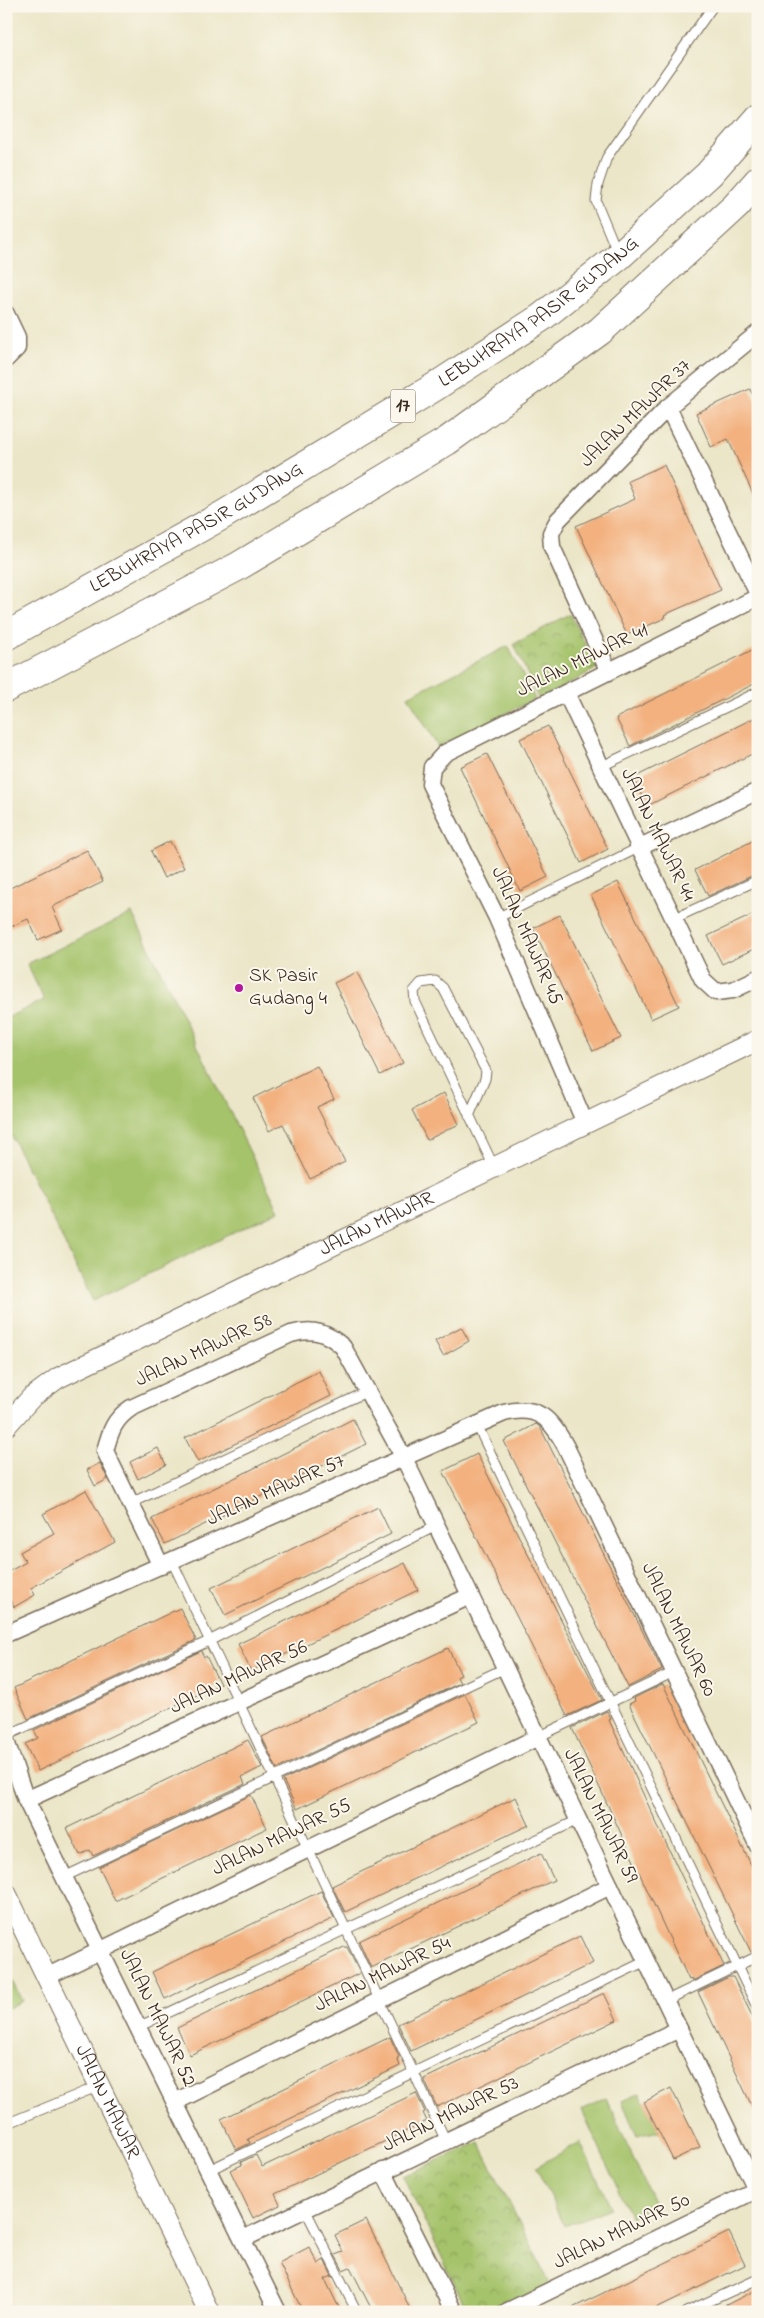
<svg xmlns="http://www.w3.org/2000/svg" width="764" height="2318" font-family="'Indie Flower',sans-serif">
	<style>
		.park { fill: url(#park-crowns); stroke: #707644 }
		.pitch { fill: #a5c36a; stroke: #707644 }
		.building { fill: #f3b17f }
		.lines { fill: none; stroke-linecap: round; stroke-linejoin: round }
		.service-casing { stroke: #796c5a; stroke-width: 11 }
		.minor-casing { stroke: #796c5a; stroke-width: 19 }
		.tertiary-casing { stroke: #796c5a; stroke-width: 22 }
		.trunk-casing { stroke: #796c5a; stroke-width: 30 }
		.service { stroke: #fff; stroke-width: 9 }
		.minor { stroke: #fff; stroke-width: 16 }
		.tertiary { stroke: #fff; stroke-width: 20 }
		.trunk { stroke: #fff; stroke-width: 28 }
		.poi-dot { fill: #b5179e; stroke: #fbf7ec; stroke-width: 2 }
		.labels { text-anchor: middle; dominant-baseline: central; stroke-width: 4; stroke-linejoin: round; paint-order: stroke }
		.shield { fill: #fbf7ec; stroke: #75685c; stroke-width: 1 }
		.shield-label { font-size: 19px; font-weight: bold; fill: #3b2a1e }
		.street-label { font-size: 20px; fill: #3b2a1e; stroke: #fbf7ec }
		.poi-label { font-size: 20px; fill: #3b2a1e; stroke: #fbf7ec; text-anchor: start }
	</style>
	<defs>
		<pattern id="park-crowns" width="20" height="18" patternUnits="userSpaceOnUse" patternTransform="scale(1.25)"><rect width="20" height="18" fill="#a5c36a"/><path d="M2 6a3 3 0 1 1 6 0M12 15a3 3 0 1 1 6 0" fill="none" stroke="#889f57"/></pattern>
	</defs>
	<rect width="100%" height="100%" fill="#fbf7ec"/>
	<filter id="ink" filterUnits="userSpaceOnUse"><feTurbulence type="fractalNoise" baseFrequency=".02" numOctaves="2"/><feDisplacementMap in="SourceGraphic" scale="10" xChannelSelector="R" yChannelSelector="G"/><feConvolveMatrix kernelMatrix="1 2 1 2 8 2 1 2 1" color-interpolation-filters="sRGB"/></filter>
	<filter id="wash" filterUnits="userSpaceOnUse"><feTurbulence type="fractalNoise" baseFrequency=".0096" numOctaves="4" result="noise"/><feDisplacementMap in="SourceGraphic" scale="20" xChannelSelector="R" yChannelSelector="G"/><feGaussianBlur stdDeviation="1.12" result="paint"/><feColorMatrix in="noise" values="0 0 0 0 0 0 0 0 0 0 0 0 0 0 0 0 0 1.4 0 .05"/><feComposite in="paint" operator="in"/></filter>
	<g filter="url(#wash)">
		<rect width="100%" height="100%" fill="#ebe6c8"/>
		<!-- park -->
		<g class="park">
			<polygon points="570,614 597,668 539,700 514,644"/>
			<polygon points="479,2142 551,2286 485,2312 468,2312 403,2176"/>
		</g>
		<!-- pitch -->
		<g class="pitch">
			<polygon points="508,646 535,699 438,747 408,696"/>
			<polygon points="132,913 279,1211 93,1301 6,1125 6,1018 44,1000 27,964"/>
			<polygon points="6,1969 22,2001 6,2009"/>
			<polygon points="640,2093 659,2131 637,2136 622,2101"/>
			<polygon points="606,2098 654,2204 631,2218 582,2110"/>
			<polygon points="580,2142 611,2208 564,2226 536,2167"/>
		</g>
		<g id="blocks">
			<!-- building -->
			<g class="building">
				<polygon points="750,389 758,406 758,505 728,439 711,447 696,413"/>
				<polygon points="664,465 721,590 664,615 665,618 627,635 576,526 635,499 628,481"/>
				<polygon points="758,647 758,682 630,746 616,718"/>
				<polygon points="758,716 758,751 647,806 633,778"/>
				<polygon points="548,726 608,849 581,863 520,739"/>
				<polygon points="487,754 548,877 520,891 460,767"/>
				<polygon points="758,838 758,873 708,896 695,870"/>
				<polygon points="170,841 184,868 164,878 151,851"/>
				<polygon points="87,850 103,882 52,907 62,929 38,940 28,919 6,929 6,890"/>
				<polygon points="618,882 679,1006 651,1019 591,895"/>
				<polygon points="758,912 758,947 722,964 708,936"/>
				<polygon points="560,915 621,1038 593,1051 533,928"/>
				<polygon points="357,972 403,1063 380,1075 334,983"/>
				<polygon points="317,1066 334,1099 317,1107 345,1162 310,1179 283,1124 269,1131 253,1098"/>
				<polygon points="444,1093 459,1124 427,1140 412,1110"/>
				<polygon points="461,1327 469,1341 443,1356 435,1341"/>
				<polygon points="319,1371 331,1396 198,1462 185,1438"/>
				<polygon points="353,1419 366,1444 165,1544 152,1519"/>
				<polygon points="536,1424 540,1427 662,1670 628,1687 504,1441"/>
				<polygon points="158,1448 166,1465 138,1479 130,1462"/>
				<polygon points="477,1454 602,1700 567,1716 443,1471"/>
				<polygon points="100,1463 108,1479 95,1486 87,1470"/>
				<polygon points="86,1490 115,1542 31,1588 35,1595 14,1607 6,1593 6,1573 26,1562 20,1552 54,1533 43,1514"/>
				<polygon points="378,1507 391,1534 225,1615 211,1588"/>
				<polygon points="405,1563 418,1590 251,1671 238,1644"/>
				<polygon points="180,1608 196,1640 28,1719 14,1688"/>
				<polygon points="448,1648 461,1675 457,1677 460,1683 277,1769 262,1737"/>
				<polygon points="201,1651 204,1657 206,1656 220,1684 38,1771 25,1744 38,1738 34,1730"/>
				<polygon points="663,1684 758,1879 758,1950 751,1952 629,1704 635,1701 634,1698"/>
				<polygon points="465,1694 479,1722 297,1809 283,1780"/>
				<polygon points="607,1711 611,1719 609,1720 657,1824 724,1966 692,1981 691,1979 689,1980 572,1728"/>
				<polygon points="248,1740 262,1767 242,1777 245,1784 93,1856 90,1850 80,1855 67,1828"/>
				<polygon points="251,1795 267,1828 115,1901 99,1867"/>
				<polygon points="516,1797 529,1825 345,1912 332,1886"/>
				<polygon points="541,1853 554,1880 371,1968 359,1941"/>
				<polygon points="321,1891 334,1918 165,1999 152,1972"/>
				<polygon points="580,1936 593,1963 411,2051 398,2024"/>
				<polygon points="344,1947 347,1947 360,1973 190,2055 177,2028"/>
				<polygon points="729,1977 733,1977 758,2028 758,2119 698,1992"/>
				<polygon points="604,1993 617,2020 437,2107 424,2079"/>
				<polygon points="390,2037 399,2057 397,2058 400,2066 248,2139 250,2143 236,2150 221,2119"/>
				<polygon points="671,2088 700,2147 673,2160 644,2102"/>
				<polygon points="416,2093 425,2112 423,2113 427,2121 275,2194 280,2205 253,2218 230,2170 242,2165 241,2162 256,2155 262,2167"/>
				<polygon points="366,2220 405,2298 411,2312 373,2312 350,2267 343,2270 335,2255 343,2252 335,2235"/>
				<polygon points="729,2232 745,2265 648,2312 564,2312"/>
				<polygon points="309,2247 318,2264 324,2260 332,2276 325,2279 341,2312 303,2312 279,2263"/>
				<polygon points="758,2289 758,2312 712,2312"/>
			</g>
		</g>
	</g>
	<g filter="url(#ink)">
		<use href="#blocks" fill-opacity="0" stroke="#796c5a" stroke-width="1"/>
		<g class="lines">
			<!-- service casing -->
			<g class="service-casing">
				<g id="service">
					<polyline points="618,254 596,201 598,184 607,157 713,6"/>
					<polyline points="600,767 758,692"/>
					<polyline points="497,918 638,848"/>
					<polyline points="673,919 758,880"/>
					<polyline points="469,1116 485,1079 486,1071 443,988 435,981 421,983 414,991 415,1001 494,1167"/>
					<polyline points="477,1425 758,2009"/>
					<polyline points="131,1503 368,1391"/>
					<polyline points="172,1561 446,2141"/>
					<polyline points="6,1736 209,1641 436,1526"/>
					<polyline points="538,1737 674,1672"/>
					<polyline points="64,1877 505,1668"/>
					<polyline points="665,2001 758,1956"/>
					<polyline points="138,2027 578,1820"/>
					<polyline points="6,2124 99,2086"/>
					<polyline points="209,2170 646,1961"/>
					<polyline points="305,2209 357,2312"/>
					<polyline points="686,2312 758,2279"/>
				</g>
			</g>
			<!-- minor casing -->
			<g class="minor-casing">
				<g id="minor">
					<polyline points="6,314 17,337 17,348 6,359"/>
					<polyline points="668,407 758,594"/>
					<polyline points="609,672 552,547 551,533 558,520 668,407 758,333"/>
					<polyline points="566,693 703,980 716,992 733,990 758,978"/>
					<polyline points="638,848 758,791"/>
					<polyline points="585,1123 497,918 430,784 432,767 445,753 758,597"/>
					<path d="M161 1566 105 1451C110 1432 114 1419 131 1408L291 1334C313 1328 327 1332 343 1347L404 1458 758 2193"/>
					<path d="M6 1634 504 1413C538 1404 551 1419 566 1447L758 1846"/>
					<polyline points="6,1741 26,1800 278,2312"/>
					<polyline points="26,1800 470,1596"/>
					<polyline points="46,1977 538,1737"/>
					<polyline points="175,2102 610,1886"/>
					<polyline points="383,2171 454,2312"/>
					<polyline points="243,2239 679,2029"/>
					<polyline points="506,2312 756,2190"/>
				</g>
			</g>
			<!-- tertiary casing -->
			<g class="tertiary-casing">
				<g id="tertiary">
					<path id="s1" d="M6 1426 31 1398 58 1378 758 1040"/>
					<path id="s2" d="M6 1893 209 2312"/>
				</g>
			</g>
			<!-- trunk casing -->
			<g class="trunk-casing">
				<g id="trunk">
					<path id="s3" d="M6 636 223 515 433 388 542 317 619 256 709 174 758 118"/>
					<polyline points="6,688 237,567 447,441 600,331 736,206 758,181"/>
				</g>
			</g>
			<!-- service -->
			<use href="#service" class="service"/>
			<!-- minor -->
			<use href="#minor" class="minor"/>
			<!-- tertiary -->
			<use href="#tertiary" class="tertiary"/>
			<!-- trunk -->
			<use href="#trunk" class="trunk"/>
		</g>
	</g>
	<!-- markers -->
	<circle class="poi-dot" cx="239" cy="988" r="5"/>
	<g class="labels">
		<!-- shield labels -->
		<rect class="shield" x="390.5" y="389.5" width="25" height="33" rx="4"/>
		<g class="shield-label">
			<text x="403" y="406">17</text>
		</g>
		<!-- street labels -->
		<g class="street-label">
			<text stroke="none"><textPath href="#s3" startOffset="624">LEBUHRAYA PASIR GUDANG</textPath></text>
			<text transform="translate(636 414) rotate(-44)">JALAN MAWAR 37</text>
			<text stroke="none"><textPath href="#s3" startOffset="219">LEBUHRAYA PASIR GUDANG</textPath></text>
			<text transform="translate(583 661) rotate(-26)">JALAN MAWAR 41</text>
			<text transform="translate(657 835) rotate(64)">JALAN MAWAR 44</text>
			<text transform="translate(526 936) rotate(66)">JALAN MAWAR 45</text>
			<text stroke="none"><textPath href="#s1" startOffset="425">JALAN MAWAR</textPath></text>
			<text transform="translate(204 1351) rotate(-25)">JALAN MAWAR 58</text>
			<text transform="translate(276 1491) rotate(-24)">JALAN MAWAR 57</text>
			<text transform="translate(678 1630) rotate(64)">JALAN MAWAR 60</text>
			<text transform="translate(239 1678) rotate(-25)">JALAN MAWAR 56</text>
			<text transform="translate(600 1816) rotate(64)">JALAN MAWAR 59</text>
			<text transform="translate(282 1838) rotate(-26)">JALAN MAWAR 55</text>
			<text transform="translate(383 1975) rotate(-26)">JALAN MAWAR 54</text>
			<text transform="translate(157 2018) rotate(64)">JALAN MAWAR 52</text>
			<text stroke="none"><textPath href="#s2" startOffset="232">JALAN MAWAR</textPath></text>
			<text transform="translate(451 2115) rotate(-26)">JALAN MAWAR 53</text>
			<text transform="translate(622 2232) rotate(-26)">JALAN MAWAR 50</text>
		</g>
		<!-- poi labels -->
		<g class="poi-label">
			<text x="249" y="976">SK Pasir<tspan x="249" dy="23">Gudang 4</tspan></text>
		</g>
	</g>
	<!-- margin -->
	<rect width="764" height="2318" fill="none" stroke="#fbf7ec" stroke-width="25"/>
</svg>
